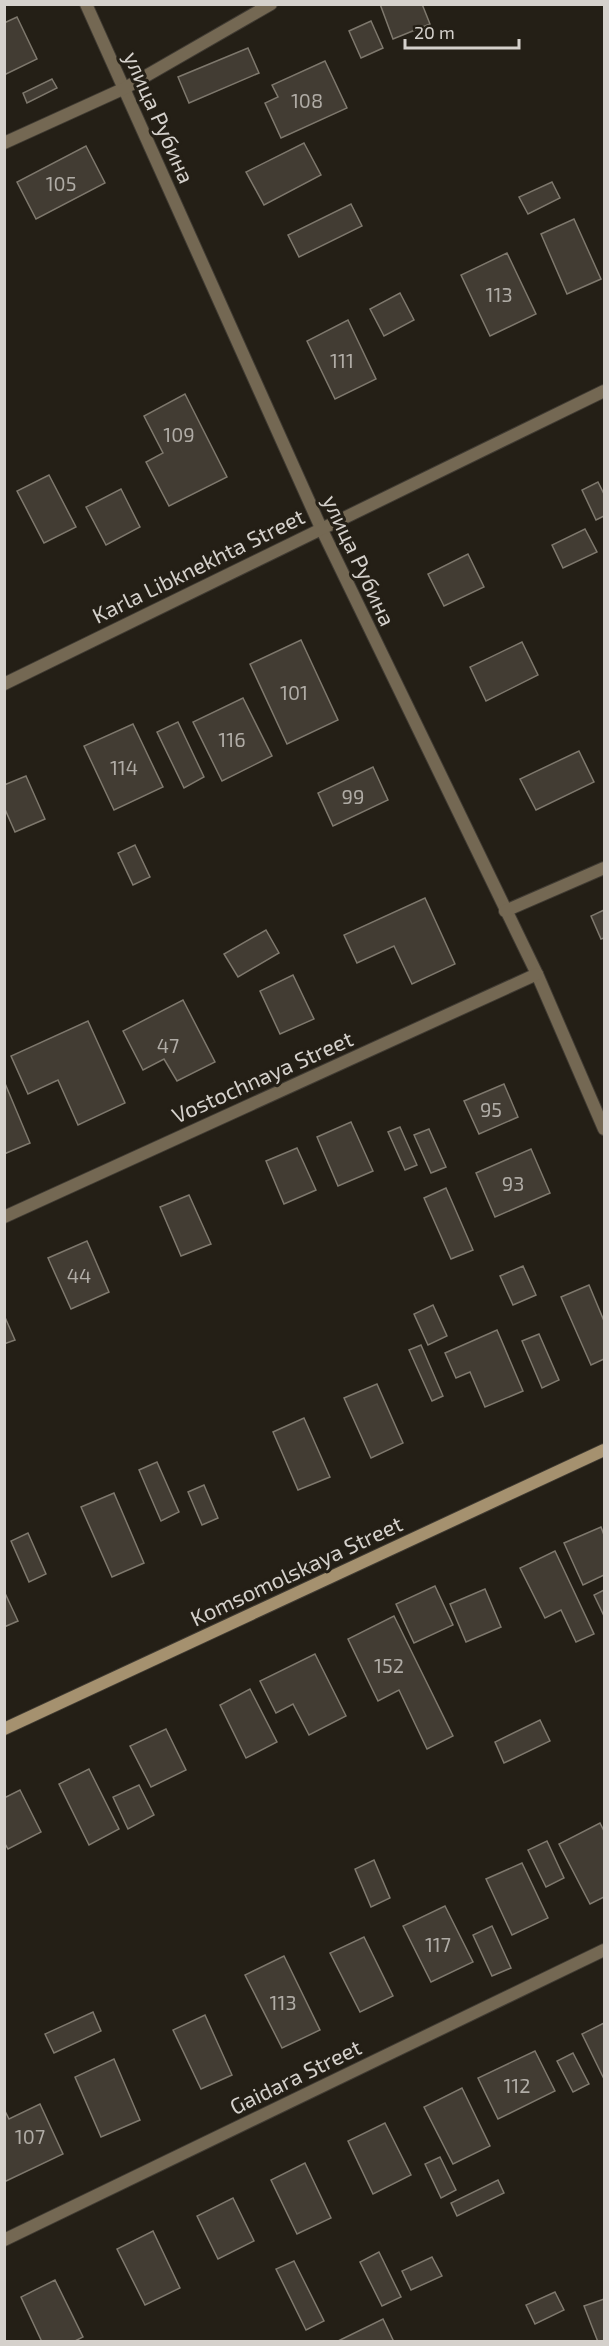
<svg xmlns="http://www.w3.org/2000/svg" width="609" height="2346" font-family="'Exo 2',sans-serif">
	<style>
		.building { fill: #423c33; stroke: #7e786d; stroke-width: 1.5 }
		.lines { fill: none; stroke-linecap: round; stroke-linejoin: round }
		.street-casing { stroke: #403b33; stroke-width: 14 }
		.secondary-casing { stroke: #403b33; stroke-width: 14 }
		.street { stroke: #746853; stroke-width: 12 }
		.secondary { stroke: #a5916f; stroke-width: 12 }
		.labels { text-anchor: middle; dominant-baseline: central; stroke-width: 6; stroke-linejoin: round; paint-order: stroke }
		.number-label { font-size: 20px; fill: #b0aca6 }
		.street-label { font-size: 22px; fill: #d5d1cc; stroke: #241f16 }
	</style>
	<rect width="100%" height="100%" fill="#241f16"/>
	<!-- building -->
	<g class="building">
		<polygon points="380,4 422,4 430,24 393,39"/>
		<polygon points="17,17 37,59 4,75 4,23"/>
		<polygon points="371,21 383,48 361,58 349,31"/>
		<polygon points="248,48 259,73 189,103 178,77"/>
		<polygon points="325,61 347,108 281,138 265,103 278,97 272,85"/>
		<polygon points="52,79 57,88 27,103 23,93"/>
		<polygon points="304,143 321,175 264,205 246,172"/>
		<polygon points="86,146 105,183 36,219 17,182"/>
		<polygon points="552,182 560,198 528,214 519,197"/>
		<polygon points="351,204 362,226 299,257 288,235"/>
		<polygon points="574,219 601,279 567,294 541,234"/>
		<polygon points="507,253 536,314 490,336 461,275"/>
		<polygon points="400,293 414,320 384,336 370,309"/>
		<polygon points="348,320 376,379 335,399 307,341"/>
		<polygon points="185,394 227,477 169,506 146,462 163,453 144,416"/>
		<polygon points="49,475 76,527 44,543 17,491"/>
		<polygon points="598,482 604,494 604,516 596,520 582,490"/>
		<polygon points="121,489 140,527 106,545 86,507"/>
		<polygon points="585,529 597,552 563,568 552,545"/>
		<polygon points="468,554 484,587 444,606 428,574"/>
		<polygon points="301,640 338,720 287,744 250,664"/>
		<polygon points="522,642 538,675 486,701 470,667"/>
		<polygon points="243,698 272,756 222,781 193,722"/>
		<polygon points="178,722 204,777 184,788 157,732"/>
		<polygon points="133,724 163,787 114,810 84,746"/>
		<polygon points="579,751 594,782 536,810 520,779"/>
		<polygon points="373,767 388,800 333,826 318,793"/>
		<polygon points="26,776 45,819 15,832 4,807 4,785"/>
		<polygon points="135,845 150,877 133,885 118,853"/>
		<polygon points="425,898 455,964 412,984 394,946 357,963 344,935"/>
		<polygon points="604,910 604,938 601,939 591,916"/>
		<polygon points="266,930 279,953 238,977 224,954"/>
		<polygon points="293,975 314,1019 280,1034 260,991"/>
		<polygon points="183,1000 215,1062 177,1081 164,1059 143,1070 123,1031"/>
		<polygon points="88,1021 125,1103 78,1125 58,1080 28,1094 11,1056"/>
		<polygon points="4,1081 30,1143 4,1154"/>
		<polygon points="504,1084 518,1117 479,1134 464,1101"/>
		<polygon points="351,1122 373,1171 338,1186 317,1137"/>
		<polygon points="400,1127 417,1165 405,1170 388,1132"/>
		<polygon points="429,1129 446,1167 431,1173 414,1135"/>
		<polygon points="297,1148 316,1190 284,1204 266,1161"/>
		<polygon points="531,1149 550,1193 495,1217 476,1173"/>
		<polygon points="446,1188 473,1250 451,1259 424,1198"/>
		<polygon points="189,1195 211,1244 181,1256 160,1207"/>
		<polygon points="87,1241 109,1292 71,1309 48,1258"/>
		<polygon points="523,1266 536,1295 513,1305 500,1276"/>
		<polygon points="589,1285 604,1321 604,1359 591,1365 561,1297"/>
		<polygon points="433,1305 447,1336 428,1345 414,1314"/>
		<polygon points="4,1315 15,1340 4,1344"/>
		<polygon points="497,1330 523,1391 485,1407 470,1372 456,1378 445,1353"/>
		<polygon points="539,1334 559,1380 542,1388 522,1341"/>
		<polygon points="421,1345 443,1396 432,1401 409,1350"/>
		<polygon points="377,1384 403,1443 371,1458 344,1398"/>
		<polygon points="304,1418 330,1477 298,1490 273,1432"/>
		<polygon points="157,1462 179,1512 161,1521 139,1470"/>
		<polygon points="204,1485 218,1518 202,1525 188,1492"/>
		<polygon points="114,1493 144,1563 112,1577 81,1507"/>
		<polygon points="601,1527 604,1535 604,1575 583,1585 564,1543"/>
		<polygon points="28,1533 46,1574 29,1582 11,1541"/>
		<polygon points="555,1551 594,1634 576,1642 561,1610 545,1618 520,1568"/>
		<polygon points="435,1586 453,1625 414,1643 396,1604"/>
		<polygon points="485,1589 501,1627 466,1642 450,1604"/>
		<polygon points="604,1590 604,1616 594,1595"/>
		<polygon points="4,1591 18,1621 4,1627"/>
		<polygon points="394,1616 453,1736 427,1749 399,1690 378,1701 348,1639"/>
		<polygon points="315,1654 346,1716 309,1735 293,1704 276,1713 260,1681"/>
		<polygon points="250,1689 277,1742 246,1758 220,1705"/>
		<polygon points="540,1720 550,1741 504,1763 495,1742"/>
		<polygon points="166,1729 186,1770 151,1787 130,1746"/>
		<polygon points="89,1769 119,1829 89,1845 59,1784"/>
		<polygon points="139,1785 154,1815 128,1829 113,1797"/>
		<polygon points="20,1790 41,1832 8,1849 4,1842 4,1798"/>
		<polygon points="600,1823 604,1831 604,1897 590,1904 559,1844"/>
		<polygon points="547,1841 564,1878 546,1887 528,1850"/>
		<polygon points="374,1860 390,1898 371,1907 355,1869"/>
		<polygon points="522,1863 548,1918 512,1935 486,1879"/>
		<polygon points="445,1906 473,1962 431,1982 403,1926"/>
		<polygon points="492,1926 511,1968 492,1976 473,1935"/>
		<polygon points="364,1937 393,1996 360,2012 330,1953"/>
		<polygon points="284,1956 320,2030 282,2048 245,1975"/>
		<polygon points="93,2012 101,2031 54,2053 45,2034"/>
		<polygon points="205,2015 232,2075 201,2089 173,2030"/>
		<polygon points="604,2023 604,2079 582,2034"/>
		<polygon points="535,2051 555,2091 498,2119 478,2078"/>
		<polygon points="573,2053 589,2084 573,2092 557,2061"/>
		<polygon points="114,2059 140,2120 101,2137 75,2077"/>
		<polygon points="462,2088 490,2146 453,2164 424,2107"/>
		<polygon points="40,2104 63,2154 4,2182 4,2109 9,2119"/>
		<polygon points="385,2123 411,2175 373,2194 348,2141"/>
		<polygon points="440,2157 456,2190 441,2198 425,2164"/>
		<polygon points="305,2163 331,2218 297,2234 271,2180"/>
		<polygon points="498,2180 504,2193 457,2216 451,2203"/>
		<polygon points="233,2198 254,2241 218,2259 197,2216"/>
		<polygon points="153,2231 180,2288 145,2305 117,2249"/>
		<polygon points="379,2252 401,2297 382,2306 360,2262"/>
		<polygon points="432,2257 442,2276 411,2290 402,2271"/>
		<polygon points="294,2261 324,2321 306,2330 276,2269"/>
		<polygon points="55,2280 83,2337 73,2342 42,2342 21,2297"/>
		<polygon points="555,2292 564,2310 535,2324 526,2305"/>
		<polygon points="604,2299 604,2342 598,2342 584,2306"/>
		<polygon points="383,2319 394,2342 338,2342 338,2341"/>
	</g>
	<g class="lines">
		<!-- street casing -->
		<g class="street-casing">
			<g id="street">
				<polyline points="86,4 321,528 537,974 604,1129"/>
				<polyline points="4,143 125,88 271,4"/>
				<polyline points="4,684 604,391"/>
				<polyline points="505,911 604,868"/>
				<polyline points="4,1217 537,974"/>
				<polyline points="4,2240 604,1950"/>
			</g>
		</g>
		<!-- secondary casing -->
		<g class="secondary-casing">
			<polyline id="secondary" points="4,1729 604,1450"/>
		</g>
		<!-- street -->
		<use href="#street" class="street"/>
		<!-- secondary -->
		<use href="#secondary" class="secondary"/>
	</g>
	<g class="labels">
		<!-- number labels -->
		<g class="number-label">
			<text x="307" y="100">108</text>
			<text x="61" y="183">105</text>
			<text x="499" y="294">113</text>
			<text x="342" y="360">111</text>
			<text x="179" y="434">109</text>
			<text x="294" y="692">101</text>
			<text x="232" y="739">116</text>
			<text x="124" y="767">114</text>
			<text x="353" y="796">99</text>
			<text x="168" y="1045">47</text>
			<text x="491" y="1109">95</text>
			<text x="513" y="1183">93</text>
			<text x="79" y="1275">44</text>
			<text x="389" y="1665">152</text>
			<text x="438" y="1944">117</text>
			<text x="283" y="2002">113</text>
			<text x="517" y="2085">112</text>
			<text x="30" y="2136">107</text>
		</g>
		<!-- street labels -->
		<g class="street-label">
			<text transform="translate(160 117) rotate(66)">улица Рубина</text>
			<text transform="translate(360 560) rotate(65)">улица Рубина</text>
			<text transform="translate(198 565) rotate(-26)">Karla Libknekhta Street</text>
			<text transform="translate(262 1076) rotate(-24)">Vostochnaya Street</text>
			<text transform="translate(296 1570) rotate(-25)">Komsomolskaya Street</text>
			<text transform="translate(295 2076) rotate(-26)">Gaidara Street</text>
		</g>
	</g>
	<!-- border -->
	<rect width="609" height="2346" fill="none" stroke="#d5d1cc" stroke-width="12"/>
	<!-- scale -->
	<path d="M405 39v9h114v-9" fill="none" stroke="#d5d1cc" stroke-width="3"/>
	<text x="414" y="39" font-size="18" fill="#d5d1cc" stroke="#241f16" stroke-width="4.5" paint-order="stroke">20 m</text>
</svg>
